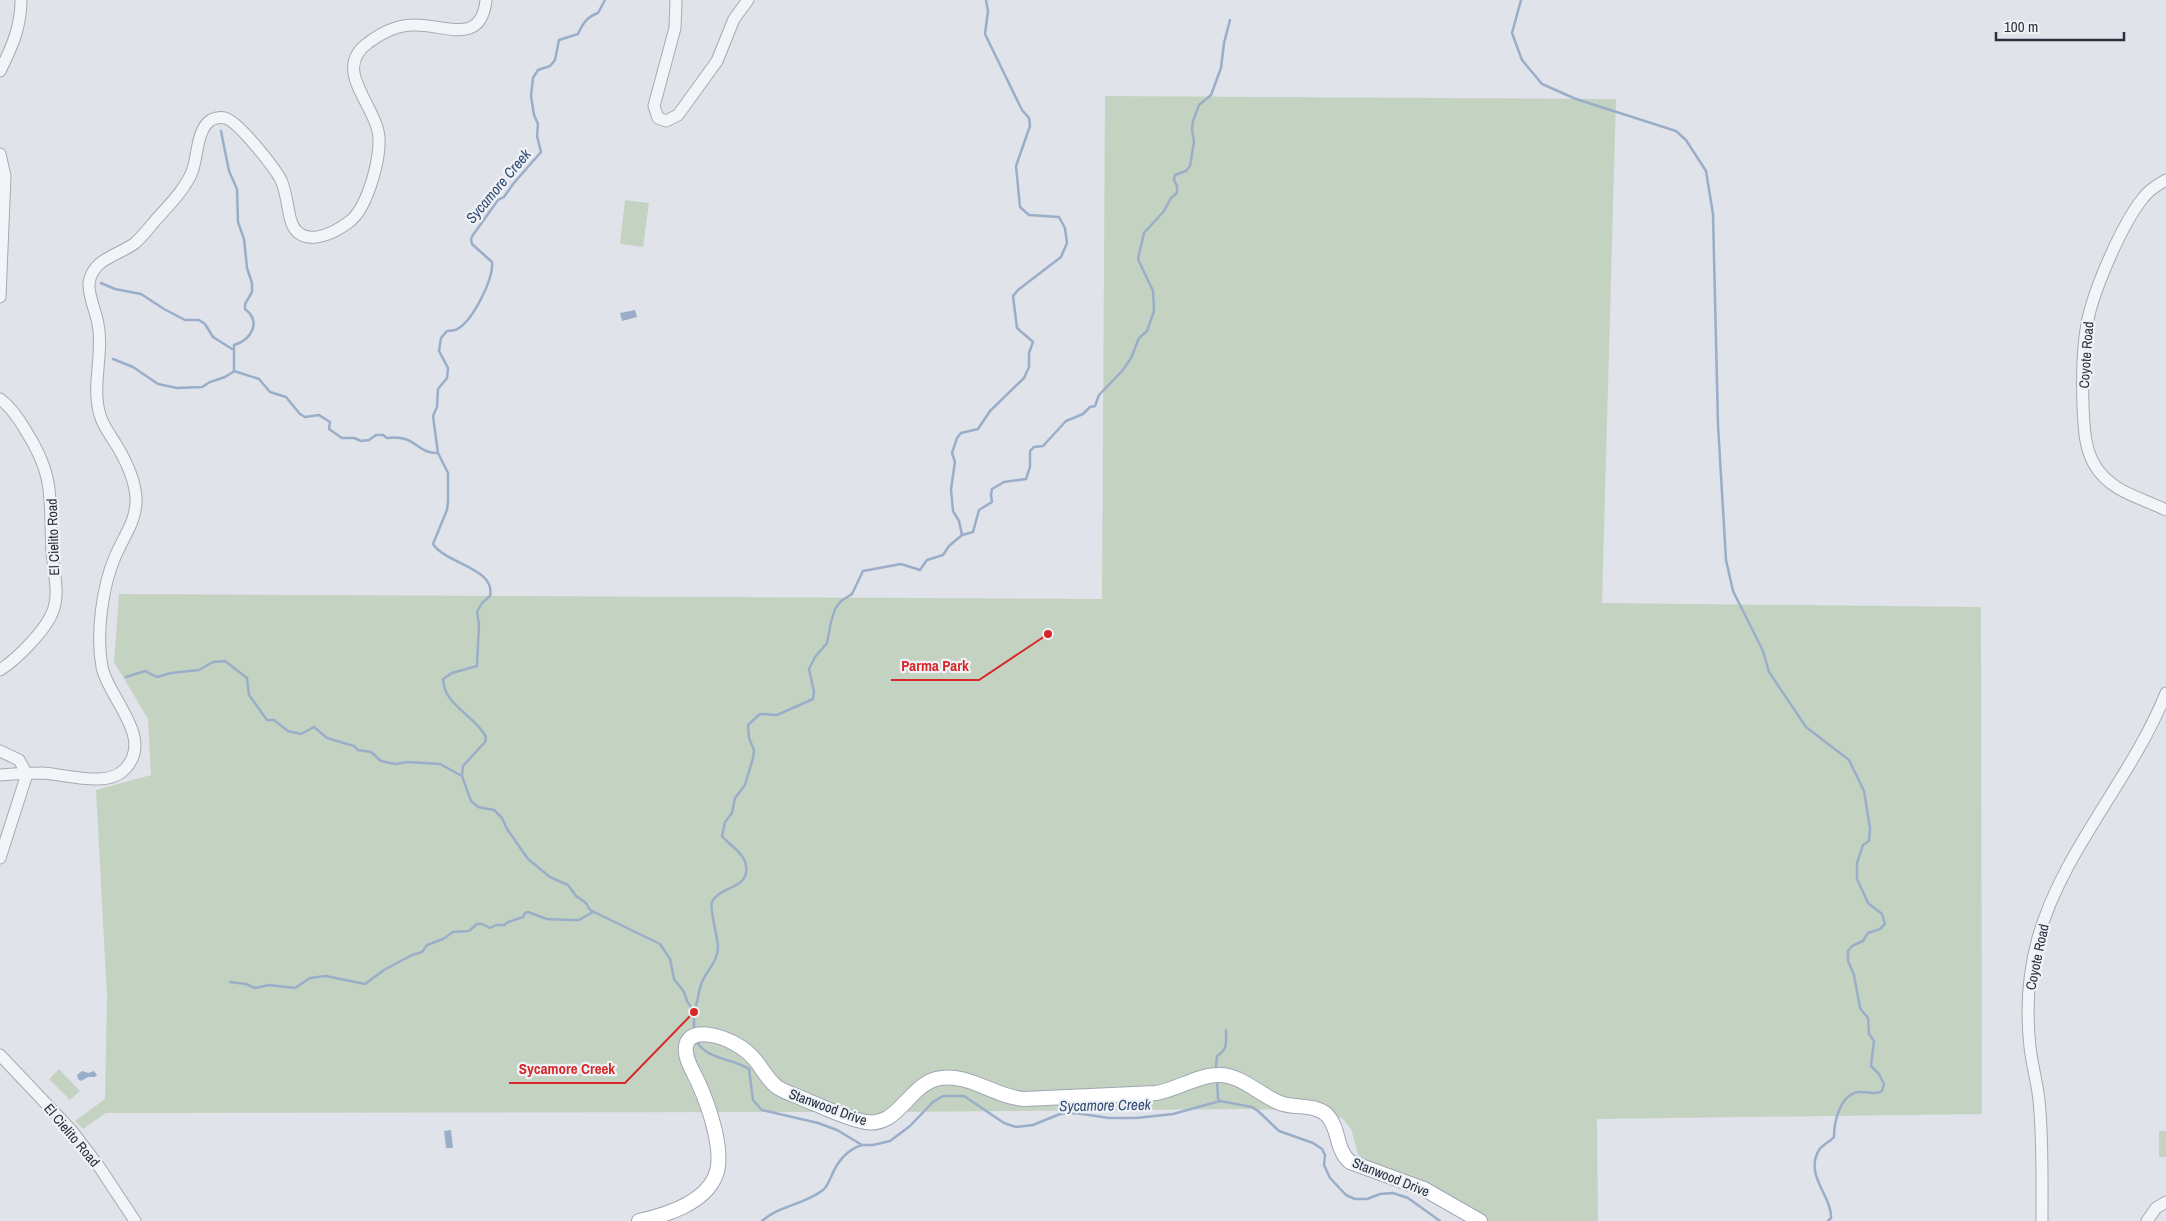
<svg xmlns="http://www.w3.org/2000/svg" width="2166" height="1221" font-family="'Archivo Narrow',sans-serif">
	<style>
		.green { fill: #c4d3c1 }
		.water { fill: #9aaec9 }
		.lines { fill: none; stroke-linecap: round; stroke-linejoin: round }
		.stream { stroke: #9aaec9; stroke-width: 2.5 }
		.minor-casing { stroke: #a5aab3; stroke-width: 13 }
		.major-casing { stroke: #9fa6b5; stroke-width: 16 }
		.minor { stroke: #f3f4f7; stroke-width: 11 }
		.major { stroke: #fff; stroke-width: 14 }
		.labels { text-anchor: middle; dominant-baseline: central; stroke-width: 4.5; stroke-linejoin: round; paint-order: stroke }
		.street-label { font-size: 14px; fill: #283040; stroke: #eff2f6 }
		.water-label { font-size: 15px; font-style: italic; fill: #324c75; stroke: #eff2f6 }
		.leader { fill: none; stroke: #d62828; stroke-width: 2 }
		.callout-dot { fill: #d62828; stroke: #eff2f6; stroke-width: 2 }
		.callout-label { font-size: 15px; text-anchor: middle; font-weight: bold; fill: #d62828; stroke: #eff2f6; stroke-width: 4.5; stroke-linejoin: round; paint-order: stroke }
	</style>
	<rect width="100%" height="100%" fill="#e0e3e9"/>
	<!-- green -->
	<g class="green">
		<polygon points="1105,96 1616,99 1602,603 1981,607 1982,1114 1597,1119 1598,1221 1486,1221 1368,1167 1358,1154 1351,1129 1342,1118 1278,1110 1243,1109 891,1112 880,1122 852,1112 106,1113 83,1129 75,1121 105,1099 107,997 96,790 151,775 148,719 114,662 119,594 1102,599"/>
		<polygon points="625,200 649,203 643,247 620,244"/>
		<polygon points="59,1069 80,1091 70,1100 49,1079"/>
		<rect x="2159" y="1131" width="7" height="26"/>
	</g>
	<!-- water -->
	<g class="water">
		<polygon points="635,310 637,317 622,321 620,313"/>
		<polygon points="82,1071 88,1073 94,1071 97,1075 95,1077 88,1077 81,1081 78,1079 77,1075"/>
		<polygon points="451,1130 453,1148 446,1148 444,1131"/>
	</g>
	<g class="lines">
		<!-- stream -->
		<g class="stream">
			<path d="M605 0 598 13C587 17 583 23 578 34L559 40 555 60 550 66 538 70 533 78 531 96 534 115 538 124 537 136 541 152 513 184 504 197 498 200 473 235 471 239 472 244 492 262C494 279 473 319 459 328 455 331 451 331 447 331L441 338 439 351 448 368 447 378 438 389 437 407 433 416 438 453 448 473V501L447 510 433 544C446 564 496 568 490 596L482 603 477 612 479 624 477 666 452 673 443 679C444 706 475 715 486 737L485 742 463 766 462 776 471 801 478 807 494 810 502 818 507 829 528 859 550 877 568 885 576 896 586 903 590 910 660 944 670 959 674 979 684 992 687 1001 694 1012V1027"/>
			<path d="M1521 0 1512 33 1522 60 1542 84 1576 99 1676 131 1686 140 1706 171 1713 214 1718 425 1726 560 1733 591 1763 651 1769 672 1806 727 1849 760 1864 791 1870 828 1869 841 1863 845 1857 863V879L1868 903 1882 914 1885 924 1880 929 1868 933 1863 941 1852 946 1848 951V961L1854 975 1860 1008 1868 1018 1869 1034 1874 1041 1871 1066 1879 1074 1884 1084 1882 1091C1873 1096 1868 1091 1859 1092 1840 1094 1834 1122 1834 1137 1830 1142 1822 1145 1819 1150 1804 1175 1832 1196 1831 1218L1828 1221"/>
			<path d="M221 131 229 171 237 189 238 222 244 239 247 268 252 283V292L245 304V309C262 322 251 340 234 345V371L259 379 270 392 286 397 300 414 305 417 319 415 330 422 329 429 342 438H354L361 441 369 440 376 435H383L387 438C417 434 416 454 438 453"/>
			<polyline points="101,283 115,289 141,294 164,309 185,320 199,320 205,324 213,337 232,349"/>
			<polyline points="113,359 133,367 158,384 177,388 202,387 210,382 225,377 233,372"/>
			<polyline points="962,535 973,532 979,510 992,502 991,495 992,489 1004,482 1026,479 1030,467 1030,451 1034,447 1043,446 1066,421 1083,414 1090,407 1095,406 1099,395 1123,370 1131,358 1139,338 1147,331 1154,311 1153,291 1138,259 1144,233 1164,211 1171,198 1177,193 1177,186 1174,180 1175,175 1186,171 1190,166 1194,142 1192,129 1193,121 1199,105 1211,95 1221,68 1224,43 1230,20"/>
			<polyline points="126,677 145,671 157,677 171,673 199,670 213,662 225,661 247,678 249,695 267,720 274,720 288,731 301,734 314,727 327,738 354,746 358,750 371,752 381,761 395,764 408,762 440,764 462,776"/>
			<polyline points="230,982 246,984 255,988 269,985 295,988 310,978 326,976 365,984 384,970 412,955 422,952 427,945 443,939 453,932 469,931 477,924 482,924 490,928 496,925 504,925 508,922 523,917 525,913 528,912 547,919 568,920 579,920 593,912"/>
			<path d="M694 1012C698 1002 698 992 702 982 707 970 718 961 718 947 718 937 709 908 712 902 718 888 743 889 746 873 749 855 731 847 722 836L725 822 732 813 735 798 745 785 753 758 754 750 749 738 748 725 760 714 777 715 813 699 814 692 809 669 815 657 827 643 831 622 835 609 841 601 852 594 863 571 901 564 920 570 927 560 943 555 949 546 962 535 959 521 953 511 951 489 955 462 952 453 957 438 961 433 978 429 990 411 1024 378 1029 367V353L1033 342 1017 328 1013 296 1018 290 1061 257 1067 243 1065 228 1059 217 1029 215 1020 207 1016 166 1030 126 1029 118 1022 110 985 34 988 11 986 0"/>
			<path d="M698 1044C712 1061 732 1058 749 1069L753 1100 762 1110 818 1123 837 1130 862 1145H873L890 1141 910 1126 933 1102 943 1096H964L1004 1123 1016 1127 1033 1125 1060 1114 1075 1113 1109 1118H1136L1173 1114 1220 1101 1252 1107 1258 1111 1279 1131 1313 1143 1322 1149 1325 1155 1324 1165 1330 1178 1346 1195 1355 1199H1367L1380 1194 1393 1193 1408 1198 1440 1221"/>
			<path d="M1216 1067 1217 1056C1228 1050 1226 1042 1226 1030"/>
			<polyline points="1217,1081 1218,1099 1220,1101"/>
			<path d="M762 1221C780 1205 804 1205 823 1190 827 1187 829 1181 831 1177 837 1162 846 1150 862 1145"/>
		</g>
		<!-- minor casing -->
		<g class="minor-casing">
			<g id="minor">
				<polyline points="676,0 675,28 654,106 658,118 666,121 678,115 717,61 734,19 748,0"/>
				<path d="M0 71C12 47 21 27 21 0"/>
				<polyline points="0,154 5,176 0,297"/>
				<path d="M2166 180C2157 185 2149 190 2143 198 2122 224 2095 287 2088 319 2082 347 2082 377 2083 405 2084 426 2084 446 2094 464 2110 492 2140 497 2166 510"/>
				<path d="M0 399C11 407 19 419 26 431 56 478 49 499 52 551 53 569 60 593 53 611 46 630 17 659 0 670"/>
				<polyline points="0,751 19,760 27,774 0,858"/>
				<path d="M0 775C14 774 28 773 42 773 65 774 106 788 124 770 156 739 108 698 102 667 96 635 102 587 115 557 123 537 137 521 136 498 135 480 126 461 117 446 111 436 103 426 100 415 91 385 104 354 98 324 96 311 88 296 89 283 93 258 118 256 135 243 142 237 148 229 154 222 167 207 184 191 192 172 198 157 196 130 211 120 215 118 220 117 225 118 238 121 274 167 281 180 287 194 287 207 291 221 300 250 333 234 349 222 368 208 383 153 378 131 372 102 333 68 368 43 381 33 397 25 414 25 444 24 481 47 486 0"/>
				<polyline points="0,1055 72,1131 100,1168 135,1221"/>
				<path d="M2042 1221C2042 1181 2043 1140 2039 1100 2037 1082 2032 1065 2030 1047 2026 1011 2028 974 2038 938 2063 850 2132 778 2166 693"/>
				<polyline points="2147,1221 2156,1208 2166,1202"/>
			</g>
		</g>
		<!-- major casing -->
		<g class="major-casing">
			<path id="major" d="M639 1221C666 1215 703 1204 715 1177 726 1153 708 1104 698 1082 693 1071 684 1058 686 1046 688 1034 701 1033 711 1035 727 1038 745 1047 756 1061 763 1070 768 1080 777 1087 786 1093 798 1096 808 1101 826 1108 843 1117 861 1121 897 1131 907 1087 936 1079 967 1071 994 1097 1024 1099L1156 1093C1176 1090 1198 1075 1218 1075 1240 1074 1260 1095 1280 1103 1295 1109 1314 1103 1327 1115 1340 1129 1335 1149 1350 1162L1424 1189 1480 1221"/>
		</g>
		<!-- minor -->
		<use href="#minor" class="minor"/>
		<!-- major -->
		<use href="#major" class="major"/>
	</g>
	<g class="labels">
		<!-- street labels -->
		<g class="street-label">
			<text transform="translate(2086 355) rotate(-86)">Coyote Road</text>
			<text transform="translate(53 537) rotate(-92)">El Cielito Road</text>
			<text transform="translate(2037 957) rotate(-78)">Coyote Road</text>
			<text transform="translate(828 1107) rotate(20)">Stanwood Drive</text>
			<text transform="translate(72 1135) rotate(50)">El Cielito Road</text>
			<text transform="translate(1391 1177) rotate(22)">Stanwood Drive</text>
		</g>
		<!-- water labels -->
		<g class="water-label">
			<text transform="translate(498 186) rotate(-50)">Sycamore Creek</text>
			<text transform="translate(1105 1105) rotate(-1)">Sycamore Creek</text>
		</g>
	</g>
	<!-- callouts -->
	<path class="leader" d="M1048 634L979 680H891M694 1012L625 1083H509"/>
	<g class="callout-dot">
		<circle cx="1048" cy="634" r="5"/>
		<circle cx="694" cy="1012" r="5"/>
	</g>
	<g class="callout-label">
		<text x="935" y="671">Parma Park</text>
		<text x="567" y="1074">Sycamore Creek</text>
	</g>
	<!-- scale -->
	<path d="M1996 32v8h128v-8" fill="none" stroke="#283040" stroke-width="2.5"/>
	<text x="2004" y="32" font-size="15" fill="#283040" stroke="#eff2f6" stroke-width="4" paint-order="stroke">100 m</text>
</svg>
